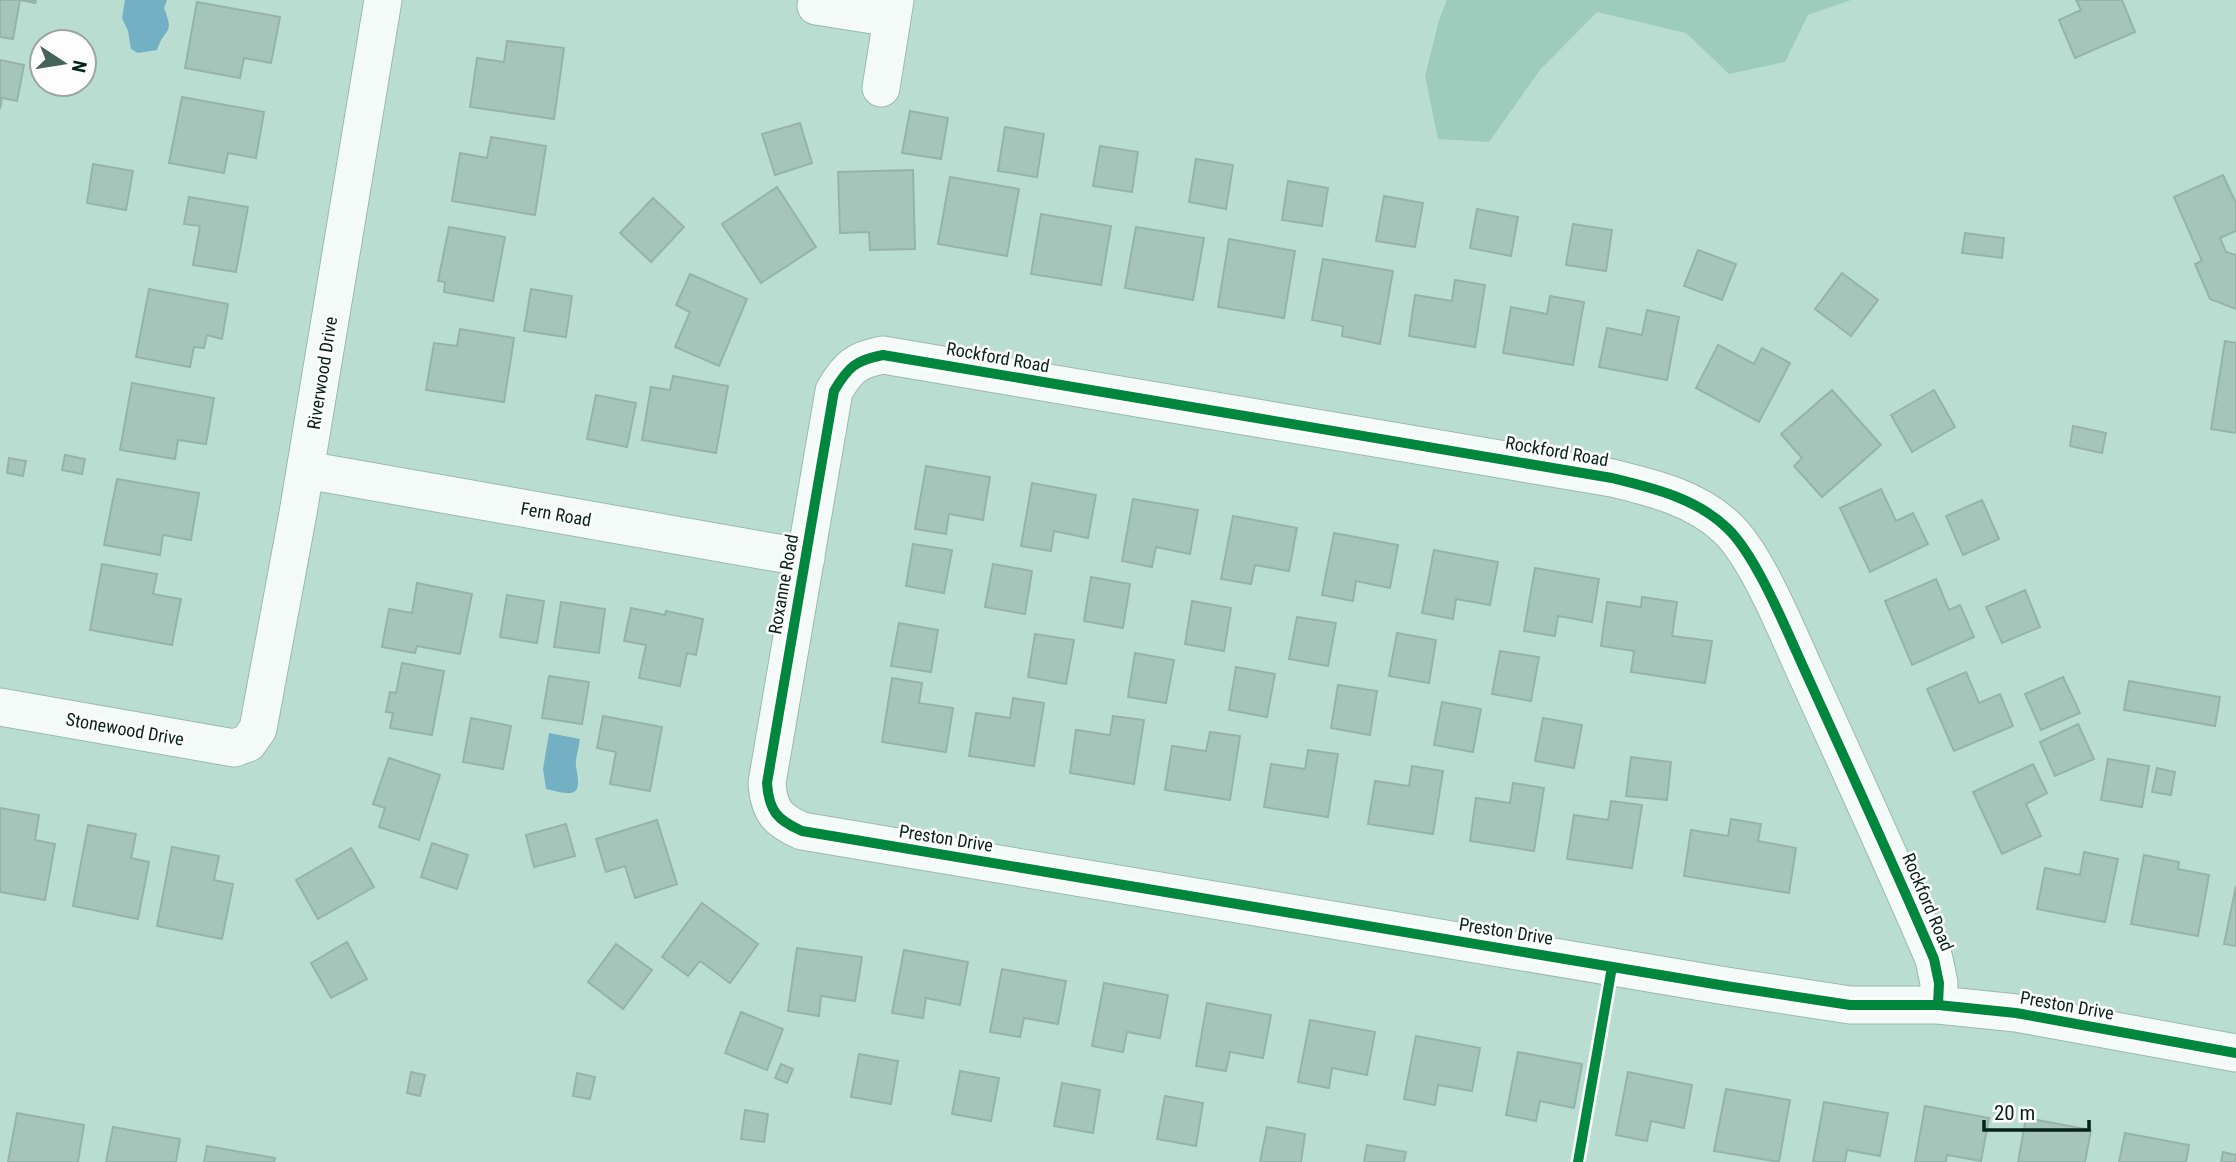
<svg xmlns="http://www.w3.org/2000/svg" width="2236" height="1162" font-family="'Roboto Condensed',sans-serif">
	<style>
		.green { fill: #9eccbc }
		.water { fill: #74b0c4 }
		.building { fill: #a5c5ba; stroke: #96b3a9; stroke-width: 2 }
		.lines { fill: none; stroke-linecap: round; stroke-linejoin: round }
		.minor-casing { stroke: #9bb9ae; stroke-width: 39 }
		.minor { stroke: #f4faf8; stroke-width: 37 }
		.cycleway-casing { stroke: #fdfdfd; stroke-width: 15 }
		.cycleway { stroke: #00873e; stroke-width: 10 }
		.labels { text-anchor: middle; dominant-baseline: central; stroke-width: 5; stroke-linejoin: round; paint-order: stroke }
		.street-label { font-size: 18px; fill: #062219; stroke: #fdfdfd }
	</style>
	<rect width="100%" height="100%" fill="#b9ded1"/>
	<!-- green -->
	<polygon class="green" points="1447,0 1851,0 1808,15 1785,62 1729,74 1686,33 1597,12 1540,70 1489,142 1438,139 1425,76 1439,20"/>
	<!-- water -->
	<g class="water">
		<path d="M125 0H167L164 8C175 36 165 26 157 50L138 53 131 49 128 31 122 18Z"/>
		<path d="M549 733 580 739C579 747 575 759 576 767 583 799 572 795 546 789L543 769Z"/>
	</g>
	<!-- building -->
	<g class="building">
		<polygon points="0,0 36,0 35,3 20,0 13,39 0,37"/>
		<polygon points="2076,0 2122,0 2135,32 2075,58 2059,20 2081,10"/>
		<polygon points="197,2 280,17 271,63 244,58 240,78 185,68"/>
		<polygon points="507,41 564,48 554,119 470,107 477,58 504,62"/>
		<polygon points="0,60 24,65 17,101 2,98 0,109"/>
		<polygon points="182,97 264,112 256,158 228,153 224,173 169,163"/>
		<polygon points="910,111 948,118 941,159 902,153"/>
		<polygon points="800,123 812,163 775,175 762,134"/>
		<polygon points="1005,127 1044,134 1037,177 998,171"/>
		<polygon points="491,137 546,146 535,215 452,201 460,153 487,158"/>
		<polygon points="1100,146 1138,152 1132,192 1093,186"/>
		<polygon points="1196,159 1233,165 1226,209 1189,202"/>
		<polygon points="93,164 133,171 126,210 87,203"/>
		<polygon points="913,170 915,249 870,250 869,232 840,233 838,172"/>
		<polygon points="2223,175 2236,203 2236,231 2220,238 2226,252 2236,255 2236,309 2210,299 2195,264 2202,261 2174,197"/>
		<polygon points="950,177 1019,189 1007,256 938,244"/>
		<polygon points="1288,181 1328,188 1322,226 1282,220"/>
		<polygon points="777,187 816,247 761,283 722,224"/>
		<polygon points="1384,196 1423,203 1415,247 1376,241"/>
		<polygon points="189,197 248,207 236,272 193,265 200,226 184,224"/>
		<polygon points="653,198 684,227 651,262 620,233"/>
		<polygon points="1477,209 1518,217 1511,256 1470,248"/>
		<polygon points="1041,214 1111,226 1101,285 1031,274"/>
		<polygon points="1573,224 1612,230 1606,271 1566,265"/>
		<polygon points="449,227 505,237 493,301 444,292 445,282 438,281"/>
		<polygon points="1136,227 1204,238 1193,300 1125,288"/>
		<polygon points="1965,233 2004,238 2002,258 1962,253"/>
		<polygon points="1229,239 1295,251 1284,318 1218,307"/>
		<polygon points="1698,250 1736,264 1722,300 1684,286"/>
		<polygon points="1323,259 1393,271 1380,344 1342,336 1343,326 1312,320"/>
		<polygon points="1842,273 1878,300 1851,336 1815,309"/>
		<polygon points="690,274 747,299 719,366 675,347 690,312 676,305"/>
		<polygon points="1455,280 1485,285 1475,347 1409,336 1415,295 1452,301"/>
		<polygon points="149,289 228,304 222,339 207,335 204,348 194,347 190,367 136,357"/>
		<polygon points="531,289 572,296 566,337 524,331"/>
		<polygon points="1550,296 1584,302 1573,365 1503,353 1511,307 1547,314"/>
		<polygon points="1647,310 1679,317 1667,380 1599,367 1607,328 1642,335"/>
		<polygon points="460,329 514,338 504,402 426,390 434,343 457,346"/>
		<polygon points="2225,341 2236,343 2236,433 2211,429"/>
		<polygon points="1718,345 1754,364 1762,348 1790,363 1759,422 1696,388"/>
		<polygon points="673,376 728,386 716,453 642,440 651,387 670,390"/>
		<polygon points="132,383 214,398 206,444 178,440 175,459 120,450"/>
		<polygon points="1832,390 1881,445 1822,497 1794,466 1802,458 1781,434"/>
		<polygon points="1934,390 1955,427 1912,452 1891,415"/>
		<polygon points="596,395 636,403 627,447 587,439"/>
		<polygon points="2073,426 2106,433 2102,453 2070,446"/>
		<polygon points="65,455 85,459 82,474 62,470"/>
		<polygon points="9,458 26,461 23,476 7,473"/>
		<polygon points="926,466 990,477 983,520 949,514 946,534 915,529"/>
		<polygon points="117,479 199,493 191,540 163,535 160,555 104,545"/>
		<polygon points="1032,483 1096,495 1088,538 1054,531 1051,551 1021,546"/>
		<polygon points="1881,489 1896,521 1913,513 1928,544 1870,572 1840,508"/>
		<polygon points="1133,499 1198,510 1190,554 1156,547 1152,567 1122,561"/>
		<polygon points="1982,500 1999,539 1963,555 1946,516"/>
		<polygon points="1233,516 1297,528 1289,571 1255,565 1251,584 1221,579"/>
		<polygon points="1334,533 1398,545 1390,588 1356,581 1353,601 1322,595"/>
		<polygon points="913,544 952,550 944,593 906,586"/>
		<polygon points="1434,550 1498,562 1490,605 1456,599 1453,619 1422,613"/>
		<polygon points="102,564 157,574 153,594 181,599 172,645 90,630"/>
		<polygon points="993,564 1032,571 1025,614 985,607"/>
		<polygon points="1535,568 1599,579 1592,622 1558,616 1555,636 1524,631"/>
		<polygon points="1091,577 1130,584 1123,628 1084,621"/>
		<polygon points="1936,579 1949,610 1960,605 1974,637 1912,665 1885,601"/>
		<polygon points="417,583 472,594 460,654 417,646 415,653 382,647 389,609 412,613"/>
		<polygon points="2025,590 2040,627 2002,643 1986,607"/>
		<polygon points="507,595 544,601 537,643 500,637"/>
		<polygon points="1642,597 1677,602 1672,636 1712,641 1705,683 1631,672 1634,651 1601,646 1607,602 1641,607"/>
		<polygon points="1192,601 1231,608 1224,651 1185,644"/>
		<polygon points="561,602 605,609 599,653 554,647"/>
		<polygon points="631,608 665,615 666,611 703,619 696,655 687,653 680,686 639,678 646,645 624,641"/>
		<polygon points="1297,617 1336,623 1328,666 1289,659"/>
		<polygon points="899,623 938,630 931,672 891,666"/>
		<polygon points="1397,633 1436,640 1429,683 1389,676"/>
		<polygon points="1035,634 1074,640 1066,684 1028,677"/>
		<polygon points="1500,651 1539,657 1531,701 1492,694"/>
		<polygon points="1135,653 1174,660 1166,703 1128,697"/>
		<polygon points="402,663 444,671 432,735 390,728 393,713 386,712 390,692 396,693"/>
		<polygon points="1236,667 1275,674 1267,717 1229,710"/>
		<polygon points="1966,672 1979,703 2000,694 2013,726 1954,751 1927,689"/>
		<polygon points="549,676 589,682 582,724 542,718"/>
		<polygon points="2063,677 2080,713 2041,730 2025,694"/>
		<polygon points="892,678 922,683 919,703 953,708 946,752 882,742"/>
		<polygon points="2129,681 2220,697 2215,726 2124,710"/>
		<polygon points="1338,685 1377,691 1370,735 1331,728"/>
		<polygon points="1013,698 1044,703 1034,766 969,756 976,713 1010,718"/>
		<polygon points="1442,702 1481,709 1473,752 1434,745"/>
		<polygon points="603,716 662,727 650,791 610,784 616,752 597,748"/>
		<polygon points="1113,716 1144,720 1134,784 1070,773 1076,730 1110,735"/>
		<polygon points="471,718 511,726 503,769 463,762"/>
		<polygon points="1543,718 1582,725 1574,768 1535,761"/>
		<polygon points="2078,724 2094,759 2055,776 2040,742"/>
		<polygon points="1210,732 1240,736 1230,800 1165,790 1172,746 1206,751"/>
		<polygon points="1308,750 1338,754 1328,817 1264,807 1271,764 1305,769"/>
		<polygon points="1631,757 1671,762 1667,800 1626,796"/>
		<polygon points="389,758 440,775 419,840 379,827 385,808 373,804"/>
		<polygon points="2108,759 2149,766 2142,807 2101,800"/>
		<polygon points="2033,764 2047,793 2026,804 2041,836 2002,854 1973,792"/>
		<polygon points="1412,766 1443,771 1433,834 1368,824 1375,781 1409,786"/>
		<polygon points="2157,768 2175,772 2171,795 2152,792"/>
		<polygon points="1513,783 1544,788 1534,851 1470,841 1476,798 1510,803"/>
		<polygon points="1611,801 1642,805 1632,868 1567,859 1574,815 1608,820"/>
		<polygon points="0,808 39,815 35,840 55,844 45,900 0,892"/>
		<polygon points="1731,819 1761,824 1758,841 1796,848 1789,893 1684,876 1691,830 1728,836"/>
		<polygon points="657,820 677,884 635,898 625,866 606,872 596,839"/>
		<polygon points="566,824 575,856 534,867 526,835"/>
		<polygon points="88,825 136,834 131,858 149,862 138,919 73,906"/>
		<polygon points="432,843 468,855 457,889 421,877"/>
		<polygon points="172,847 219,856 214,880 233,884 222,939 157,926"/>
		<polygon points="351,848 374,887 318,919 296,880"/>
		<polygon points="2084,852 2118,859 2105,922 2037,909 2045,868 2080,875"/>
		<polygon points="2144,855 2179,862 2178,869 2209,875 2198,936 2131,924"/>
		<polygon points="2236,886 2236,946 2224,944"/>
		<polygon points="702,903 758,944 730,983 700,961 688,976 662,957"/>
		<polygon points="347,942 367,979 331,998 311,963"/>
		<polygon points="616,944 652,970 623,1009 588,982"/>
		<polygon points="797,948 862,957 855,1001 821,996 819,1016 788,1011"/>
		<polygon points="904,950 968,962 960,1005 926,998 923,1018 892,1013"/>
		<polygon points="1002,969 1066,981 1058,1024 1024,1018 1020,1037 990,1032"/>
		<polygon points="1104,983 1168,995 1160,1038 1127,1032 1123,1052 1092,1046"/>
		<polygon points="1207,1003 1271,1015 1263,1058 1230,1052 1226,1071 1196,1066"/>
		<polygon points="741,1012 783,1029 767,1070 725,1053"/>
		<polygon points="1310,1020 1375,1032 1367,1075 1332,1068 1329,1088 1298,1082"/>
		<polygon points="1416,1036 1480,1048 1472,1091 1438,1085 1435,1105 1404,1099"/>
		<polygon points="1518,1052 1582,1064 1574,1108 1540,1101 1536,1121 1506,1115"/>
		<polygon points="859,1054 898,1061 891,1104 851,1097"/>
		<polygon points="781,1064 793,1069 787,1083 775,1078"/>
		<polygon points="960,1071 999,1078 991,1121 952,1114"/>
		<polygon points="411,1072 425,1075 420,1096 407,1093"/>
		<polygon points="1628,1072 1692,1085 1684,1128 1651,1121 1647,1141 1616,1135"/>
		<polygon points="577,1073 595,1077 590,1099 573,1096"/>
		<polygon points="1062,1083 1100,1090 1093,1133 1054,1126"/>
		<polygon points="1726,1089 1790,1100 1779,1162 1714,1151"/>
		<polygon points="1165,1096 1203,1103 1196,1146 1157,1139"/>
		<polygon points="1824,1102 1888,1113 1880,1156 1847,1150 1845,1162 1813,1162"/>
		<polygon points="1925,1106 1989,1118 1981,1161 1947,1155 1946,1162 1915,1162"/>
		<polygon points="745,1110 768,1114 764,1142 741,1139"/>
		<polygon points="17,1113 84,1125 78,1162 8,1162"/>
		<polygon points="2026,1118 2091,1130 2085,1162 2018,1162"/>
		<polygon points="113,1127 180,1139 176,1162 106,1162"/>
		<polygon points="1267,1127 1305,1134 1301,1162 1260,1162"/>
		<polygon points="2125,1133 2189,1145 2186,1162 2119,1162"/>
		<polygon points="1367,1145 1406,1152 1404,1162 1364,1162"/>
		<polygon points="207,1146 275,1158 274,1162 204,1162"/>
		<polygon points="2223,1152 2236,1155 2236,1162 2221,1162"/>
	</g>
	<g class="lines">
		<!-- minor casing -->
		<g class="minor-casing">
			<g id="minor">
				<polyline points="816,6 892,18"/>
				<polyline points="881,88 895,0"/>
				<polyline points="306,470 806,558"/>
				<polyline points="0,707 234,748 248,743 258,729 298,513 383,0"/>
				<path d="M1938 1005 1939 983 1934 959C1893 863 1849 768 1806 673 1788 634 1757 556 1727 528 1696 498 1653 488 1612 478L883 355C856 360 848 367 834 391L767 783C769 811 777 820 802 831L1726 986 1850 1005H1938L2016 1013 2236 1053"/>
			</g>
		</g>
		<!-- minor -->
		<use href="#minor" class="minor"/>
		<!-- cycleway casing -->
		<g class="cycleway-casing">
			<g id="cycleway">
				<path d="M1938 1005 1939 983 1934 959C1893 863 1849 768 1806 673 1788 634 1757 556 1727 528 1696 498 1653 488 1612 478L883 355C856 360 848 367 834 391L767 783C769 811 777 820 802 831L1726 986 1850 1005H1938L2016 1013 2236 1053"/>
				<polyline points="1578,1162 1612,967"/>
			</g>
		</g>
		<!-- cycleway -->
		<use href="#cycleway" class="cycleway"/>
	</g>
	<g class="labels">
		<!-- street labels -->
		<g class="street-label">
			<text transform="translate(998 357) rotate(10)">Rockford Road</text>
			<text transform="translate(322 373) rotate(-81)">Riverwood Drive</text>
			<text transform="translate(1557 451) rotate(10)">Rockford Road</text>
			<text transform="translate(556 514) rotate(10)">Fern Road</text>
			<text transform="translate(783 584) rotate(-80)">Roxanne Road</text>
			<text transform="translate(125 729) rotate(10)">Stonewood Drive</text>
			<text transform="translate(946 838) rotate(9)">Preston Drive</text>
			<text transform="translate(1928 902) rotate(67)">Rockford Road</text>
			<text transform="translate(1506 931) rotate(9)">Preston Drive</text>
			<text transform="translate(2067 1005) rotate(10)">Preston Drive</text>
		</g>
	</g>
	<!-- north arrow -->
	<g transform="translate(63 63) rotate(102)"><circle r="33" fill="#fdfdfd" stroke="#9aa5a2" stroke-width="2"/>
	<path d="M0-5L12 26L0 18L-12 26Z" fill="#456459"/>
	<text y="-10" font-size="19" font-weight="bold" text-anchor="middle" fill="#062219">N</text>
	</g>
	<!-- scale -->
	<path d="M1984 1120v10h105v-10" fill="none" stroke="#062219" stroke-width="3.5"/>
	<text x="1994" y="1120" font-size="21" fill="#062219" stroke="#fdfdfd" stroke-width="5" paint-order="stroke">20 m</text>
</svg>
